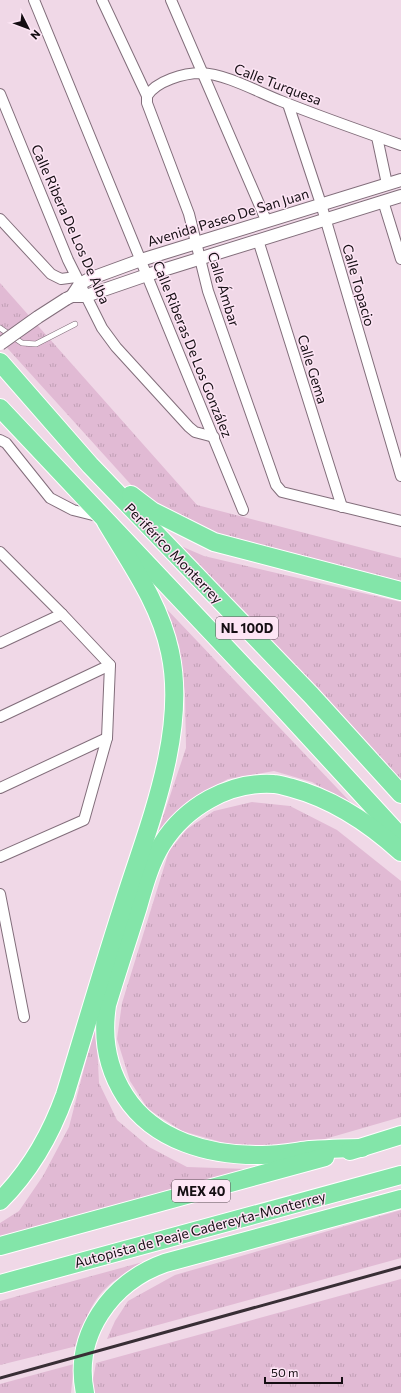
<svg xmlns="http://www.w3.org/2000/svg" width="401" height="1393" font-family="Commissioner,sans-serif">
	<style>
		.grass { fill: url(#grass-tufts) }
		.lines { fill: none; stroke-linecap: round; stroke-linejoin: round }
		.service-casing { stroke: #826e7b; stroke-width: 6 }
		.minor-casing { stroke: #826e7b; stroke-width: 12 }
		.tertiary-casing { stroke: #826e7b; stroke-width: 14 }
		.motorway-casing { stroke: #fff; stroke-width: 20 }
		.service { stroke: #fff; stroke-width: 5 }
		.minor { stroke: #fff; stroke-width: 10 }
		.tertiary { stroke: #fff; stroke-width: 12 }
		.motorway { stroke: #83e5a9; stroke-width: 18 }
		.rail { stroke: #382e35; stroke-width: 3 }
		.tertiary-bridge-casing { stroke: #826e7b; stroke-width: 14; stroke-linecap: butt }
		.tertiary-bridge { stroke: #fff; stroke-width: 12 }
		.labels { text-anchor: middle; dominant-baseline: central; stroke-width: 3; stroke-linejoin: round; paint-order: stroke }
		.shield { fill: #fde5f5; stroke: #5b4e57; stroke-width: 1 }
		.shield-label { font-size: 13px; font-weight: bold; fill: #150e13 }
		.street-label { font-size: 14px; fill: #150e13; stroke: #fde5f5 }
	</style>
	<defs>
		<pattern id="grass-tufts" width="24" height="20" patternUnits="userSpaceOnUse"><rect width="24" height="20" fill="#e1bad4"/><path d="M3 7l-1-3M5 7V3M7 7l1-3M15 17l-1-3M17 17v-4M19 17l1-3" fill="none" stroke="#c09fb5"/></pattern>
	</defs>
	<rect width="100%" height="100%" fill="#f0d8e7"/>
	<!-- grass -->
	<g class="grass">
		<polygon points="0,283 197,505 401,558 401,581 208,533 171,515 134,488 0,340"/>
		<polygon points="176,544 204,556 401,602 401,785"/>
		<polygon points="159,601 357,809 312,782 274,771 228,779 187,802 157,835 186,748 185,694 179,645"/>
		<polygon points="252,802 290,806 337,830 401,881 401,1117 318,1141 274,1149 228,1144 182,1131 148,1109 130,1081 117,1039 122,1003 169,851 187,829 214,811"/>
		<polygon points="96,1022 99,1083 117,1120 149,1147 187,1167 247,1169 0,1239 0,1223 19,1211 43,1176 69,1127"/>
		<polygon points="401,1210 401,1258 107,1339 115,1321 128,1301 175,1275"/>
		<path d="M154 1259C141 1266 117 1277 108 1286 91 1301 83 1325 77 1346L0 1365V1301Z"/>
		<polygon points="401,1279 401,1393 93,1393 92,1385 96,1363"/>
		<polygon points="74,1364 71,1393 0,1393 0,1384"/>
	</g>
	<g class="lines">
		<!-- service casing -->
		<g class="service-casing">
			<polyline id="service" points="0,328 22,343 36,344 75,324"/>
		</g>
		<!-- minor casing -->
		<g class="minor-casing">
			<g id="minor">
				<polyline points="34,0 243,510"/>
				<polyline points="102,0 147,96 147,103 189,214 208,291 276,485 282,492 401,521"/>
				<polyline points="171,0 266,220"/>
				<polyline points="0,94 68,260 102,328 116,347 189,427 195,432 214,437"/>
				<path d="M147 96C156 81 184 73 201 73 226 74 258 92 281 101 321 117 361 131 401 145"/>
				<polyline points="288,104 321,204 401,476"/>
				<polyline points="377,137 387,184"/>
				<polyline points="383,201 401,259"/>
				<polyline points="0,219 51,274 61,279 76,277"/>
				<polyline points="258,240 342,507"/>
				<polyline points="0,440 6,443 50,498 73,510 101,517"/>
				<polyline points="0,552 62,614 110,665 107,738 84,820 0,857"/>
				<polyline points="0,643 62,614"/>
				<polyline points="0,717 110,665"/>
				<polyline points="0,788 107,738"/>
				<polyline points="0,894 24,1017"/>
			</g>
		</g>
		<!-- tertiary casing -->
		<g class="tertiary-casing">
			<g id="tertiary">
				<polyline points="72,296 86,296 147,275 401,196"/>
				<polyline points="66,299 72,296 80,284 89,279 141,260 401,180"/>
			</g>
		</g>
		<!-- motorway casing -->
		<g class="motorway-casing">
			<g id="motorway">
				<polyline points="0,362 90,465 311,695 401,794"/>
				<polyline points="0,408 268,692 401,837"/>
				<polyline points="131,495 152,511 214,542 401,591"/>
				<path d="M362 1148C345 1148 327 1149 310 1150 294 1152 278 1155 262 1155 210 1156 154 1141 125 1096 107 1068 102 1037 107 1005 117 972 128 939 138 907 144 886 150 863 162 844 185 807 229 781 274 784 280 784 286 787 292 788 333 799 369 823 401 852"/>
				<polyline points="350,1151 401,1135"/>
				<path d="M0 1201C30 1171 51 1134 65 1095 84 1033 102 971 122 909 146 831 188 735 170 652 160 604 131 564 106 522"/>
				<polyline points="0,1246 325,1157"/>
				<polyline points="0,1284 401,1175"/>
				<path d="M85 1393C73 1335 111 1282 165 1263L401 1199"/>
			</g>
		</g>
		<!-- service -->
		<use href="#service" class="service"/>
		<!-- minor -->
		<use href="#minor" class="minor"/>
		<!-- tertiary -->
		<use href="#tertiary" class="tertiary"/>
		<!-- motorway -->
		<use href="#motorway" class="motorway"/>
		<!-- rail -->
		<polyline class="rail" points="0,1378 401,1267"/>
		<!-- tertiary-bridge casing -->
		<g class="tertiary-bridge-casing">
			<polyline id="tertiary-bridge" points="0,344 38,317 66,299"/>
		</g>
		<!-- tertiary-bridge -->
		<use href="#tertiary-bridge" class="tertiary-bridge"/>
	</g>
	<g class="labels">
		<!-- shield labels -->
		<g class="shield">
			<rect x="216" y="617" width="62" height="22" rx="3"/>
			<rect x="172" y="1180" width="58" height="22" rx="3"/>
		</g>
		<g class="shield-label">
			<text x="247" y="628">NL 100D</text>
			<text x="201" y="1191">MEX 40</text>
		</g>
		<!-- street labels -->
		<g class="street-label">
			<text transform="translate(278 84) rotate(21)">Calle Turquesa</text>
			<text transform="translate(228 217) rotate(-17)">Avenida Paseo De San Juan</text>
			<text transform="translate(71 224) rotate(66)">Calle Ribera De Los De Alba</text>
			<text transform="translate(359 285) rotate(74)">Calle Topacio</text>
			<text transform="translate(224 289) rotate(73)">Calle Ámbar</text>
			<text transform="translate(193 349) rotate(68)">Calle Riberas De Los González</text>
			<text transform="translate(313 369) rotate(73)">Calle Gema</text>
			<text transform="translate(174 553) rotate(46)">Periférico Monterrey</text>
			<text transform="translate(200 1229) rotate(-15)">Autopista de Peaje Cadereyta-Monterrey</text>
		</g>
	</g>
	<!-- north arrow -->
	<g transform="translate(28 28) rotate(132)" stroke="#fde5f5" stroke-width="3" paint-order="stroke">
	<path d="M0-3L7 15L0 10L-7 15Z" fill="#150e13"/>
	<text y="-6" font-size="11" font-weight="bold" text-anchor="middle" fill="#150e13">N</text>
	</g>
	<!-- scale -->
	<path d="M265 1377v6h77v-6" fill="none" stroke="#150e13" stroke-width="2"/>
	<text x="271" y="1377" font-size="12" fill="#150e13" stroke="#fde5f5" stroke-width="3" paint-order="stroke">50 m</text>
</svg>
